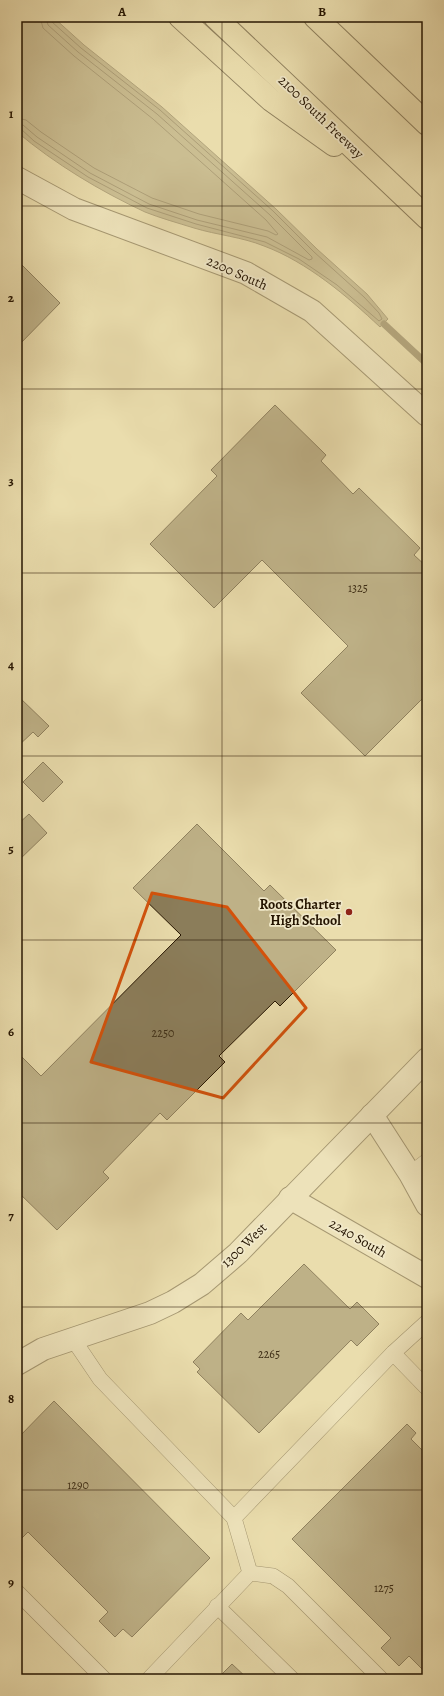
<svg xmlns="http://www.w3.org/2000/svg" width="444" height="1696" font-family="Alegreya,serif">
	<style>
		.water { fill: #a79972; stroke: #736444 }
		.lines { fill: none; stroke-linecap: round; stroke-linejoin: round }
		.shore { stroke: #665639; stroke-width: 1 }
		.stream { stroke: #736444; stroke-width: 7 }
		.building { fill: #8b7d5a; stroke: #241400 }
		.service-casing { stroke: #56462b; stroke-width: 16 }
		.minor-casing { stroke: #56462b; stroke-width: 24 }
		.motorway-casing { stroke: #241400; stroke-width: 24 }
		.service { stroke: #f1e9ca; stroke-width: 15 }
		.minor { stroke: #f1e9ca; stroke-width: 22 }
		.motorway { stroke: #eaddad; stroke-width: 22 }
		.marked { fill: none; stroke: #d4520b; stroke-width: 3; stroke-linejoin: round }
		.grid { fill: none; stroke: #241400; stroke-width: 1; stroke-opacity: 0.55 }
		.poi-dot { fill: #8f2418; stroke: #f1e9ca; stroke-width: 1.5 }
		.labels { text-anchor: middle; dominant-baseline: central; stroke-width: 3.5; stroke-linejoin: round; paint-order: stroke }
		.number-label { font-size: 12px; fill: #3e2e16 }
		.street-label { font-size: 14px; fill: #241400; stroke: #f1e9ca }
		.poi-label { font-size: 14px; font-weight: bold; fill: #241400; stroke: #f1e9ca; text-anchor: end }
		.neatline { fill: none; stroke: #241400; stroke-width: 1.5 }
		.grid-label { font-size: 13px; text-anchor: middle; font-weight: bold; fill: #241400 }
	</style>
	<rect width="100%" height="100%" fill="#eaddad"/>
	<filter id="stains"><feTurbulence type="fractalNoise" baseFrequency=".005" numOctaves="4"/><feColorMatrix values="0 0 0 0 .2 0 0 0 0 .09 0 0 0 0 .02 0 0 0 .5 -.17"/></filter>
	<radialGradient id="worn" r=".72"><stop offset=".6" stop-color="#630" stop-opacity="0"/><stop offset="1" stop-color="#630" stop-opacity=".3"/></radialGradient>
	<!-- water -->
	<path class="water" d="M17 17H53L84 45 162 107 276 209 317 249 367 294 388 319 380 327C347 296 307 262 264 246 242 237 217 235 194 228 178 223 160 218 145 212 100 191 55 164 17 132Z"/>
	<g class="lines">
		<!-- shore -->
		<g class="shore">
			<polyline points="17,118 26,120 41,132 94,168 152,198 199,214 268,231 276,235 278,234 266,220 153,119 74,56 43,28 40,17"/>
			<polyline points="17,124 23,125 37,137 90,173 149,204 197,220 267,237 309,260 312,259 312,257 270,215 157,114 78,52 48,25 46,17"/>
			<polyline points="17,129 21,129 34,141 88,177 147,208 196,224 265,242 299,259 337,285 379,321 382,319 379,313 364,297 314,252 273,211 160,110 81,48 52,22 51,17"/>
		</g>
		<!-- stream -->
		<polyline class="stream" points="384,324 427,364"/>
	</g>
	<!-- building -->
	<g class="building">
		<polygon points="17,260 60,303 17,347"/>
		<polygon points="275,405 326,455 321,461 353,494 359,488 420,548 414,555 427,567 427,694 365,756 301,693 348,646 262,560 214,608 150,544 217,476 211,470"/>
		<polygon points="19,697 49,726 38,737 33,732 17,747 17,699"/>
		<polygon points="43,762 63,782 43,802 23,782"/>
		<polygon points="29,814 47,833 17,862 17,825"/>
		<polygon points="197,824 264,891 270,885 336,950 280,1006 275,1001 219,1056 225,1062 167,1120 160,1113 103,1172 109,1178 57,1230 17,1191 17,1052 41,1076 181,935 133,888"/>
		<polygon points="304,1264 350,1309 357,1302 379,1324 357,1346 351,1340 259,1433 197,1372 200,1369 193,1362 241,1313 248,1320"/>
		<polygon points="54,1401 210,1558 132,1637 123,1629 115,1637 99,1621 108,1612 28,1532 17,1543 17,1439"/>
		<polygon points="407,1424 416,1433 411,1439 427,1455 427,1674 409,1656 399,1666 381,1648 391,1638 292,1539"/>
		<polygon points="232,1664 248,1679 217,1679"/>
	</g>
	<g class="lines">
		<!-- service casing -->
		<g class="service-casing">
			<g id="service">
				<polyline points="410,1174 427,1161"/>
				<polyline points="73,1339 100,1379 234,1518"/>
				<polyline points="393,1353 427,1388"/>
				<polyline points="250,1573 273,1576 288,1586 381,1679"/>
				<polyline points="17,1592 104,1679"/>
				<polyline points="217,1606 292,1679"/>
				<polyline points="149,1679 250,1573 234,1518 393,1353 427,1322"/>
			</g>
		</g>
		<!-- minor casing -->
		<g class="minor-casing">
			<g id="minor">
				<polyline points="17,178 74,209 246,273 312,311 427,415"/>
				<polyline points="372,1115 410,1174 427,1205"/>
				<polyline points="290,1198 427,1277"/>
				<polyline points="17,1364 43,1349 150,1313 173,1302 202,1284 238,1253 427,1059"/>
			</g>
		</g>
		<!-- motorway casing -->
		<g class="motorway-casing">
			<g id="motorway">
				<polyline points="180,17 271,100 334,145"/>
				<polyline points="215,17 427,218"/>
				<polyline points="315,17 427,124"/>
			</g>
		</g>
		<!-- service -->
		<use href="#service" class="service"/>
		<!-- minor -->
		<use href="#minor" class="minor"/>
		<!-- motorway -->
		<use href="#motorway" class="motorway"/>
	</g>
	<!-- marked area -->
	<path d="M0 0H444V1696H0ZM152 893 227 907 306 1008 223 1098 91 1062Z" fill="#eaddad" fill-opacity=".55" fill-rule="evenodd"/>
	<path class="marked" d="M152 893 227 907 306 1008 223 1098 91 1062Z"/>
	<!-- grid -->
	<path class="grid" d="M222 17V1679M17 206H427M17 389H427M17 573H427M17 756H427M17 940H427M17 1123H427M17 1307H427M17 1490H427"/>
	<!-- markers -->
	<circle class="poi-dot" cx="349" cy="912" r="4"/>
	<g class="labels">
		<!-- number labels -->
		<g class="number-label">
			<text x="358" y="588">1325</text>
			<text x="163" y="1033">2250</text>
			<text x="269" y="1354">2265</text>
			<text x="78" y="1485">1290</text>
			<text x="384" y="1588">1275</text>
		</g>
		<!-- street labels -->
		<g class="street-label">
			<text transform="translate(321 117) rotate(44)">2100 South Freeway</text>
			<text transform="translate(237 273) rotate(24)">2200 South</text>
			<text transform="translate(358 1238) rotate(30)">2240 South</text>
			<text transform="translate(244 1245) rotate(-44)">1300 West</text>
		</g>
		<!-- poi labels -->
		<g class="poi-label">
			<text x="341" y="904">Roots Charter<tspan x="341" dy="16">High School</tspan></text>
		</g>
	</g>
	<!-- margin -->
	<rect width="444" height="1696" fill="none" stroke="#eaddad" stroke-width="44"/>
	<rect x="22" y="22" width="400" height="1652" class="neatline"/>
	<g class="grid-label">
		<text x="122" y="16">A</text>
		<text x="322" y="16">B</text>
		<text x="11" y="118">1</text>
		<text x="11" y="302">2</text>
		<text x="11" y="485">3</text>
		<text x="11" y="669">4</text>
		<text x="11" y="853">5</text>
		<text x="11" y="1036">6</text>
		<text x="11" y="1220">7</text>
		<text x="11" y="1403">8</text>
		<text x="11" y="1587">9</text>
	</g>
	<rect width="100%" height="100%" filter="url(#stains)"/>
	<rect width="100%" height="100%" fill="url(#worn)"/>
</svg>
